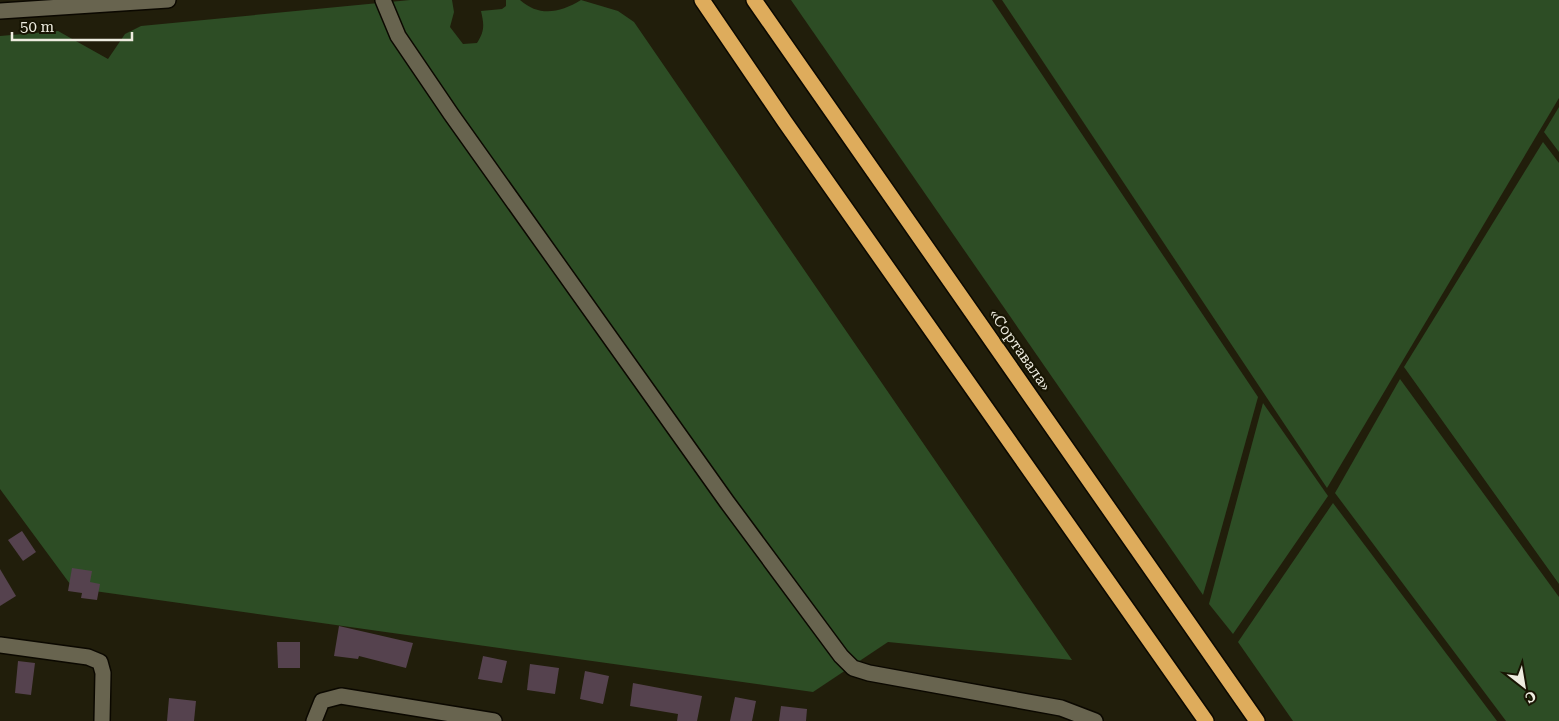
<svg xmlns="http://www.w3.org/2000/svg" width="1559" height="721" font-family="'Roboto Serif',serif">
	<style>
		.green { fill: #2d4d25 }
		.building { fill: #55424e }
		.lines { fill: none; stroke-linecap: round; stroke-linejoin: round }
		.minor-casing { stroke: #0b0800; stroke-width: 18 }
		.highway-casing { stroke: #0b0800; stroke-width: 18 }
		.minor { stroke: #68644f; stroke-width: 15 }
		.highway { stroke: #deac5c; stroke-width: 15 }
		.labels { text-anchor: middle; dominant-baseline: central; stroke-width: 4.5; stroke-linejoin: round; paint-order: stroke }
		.street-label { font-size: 15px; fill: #eeece0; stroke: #181503 }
	</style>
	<rect width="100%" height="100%" fill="#211e0b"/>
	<!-- green -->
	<g class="green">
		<path d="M410 0H452L454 12 450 27 463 44 477 43C485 31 484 24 481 11L502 9 506 6V0H520C539 17 560 13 581 0L618 11 634 22 1072 660 888 642 813 692 73 588 0 489V36L58 31 108 59 125 34 141 26Z"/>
		<polygon points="791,0 992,0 1258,397 1203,595"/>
		<polygon points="1002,0 1559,0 1559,98 1327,488"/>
		<polygon points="1559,107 1559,152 1544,132"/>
		<polygon points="1543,142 1559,163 1559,584 1404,367"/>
		<polygon points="1400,379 1559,597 1559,721 1506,721 1335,493"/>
		<polygon points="1263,403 1328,496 1233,634 1209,604"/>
		<polygon points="1333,503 1497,721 1293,721 1238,642"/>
	</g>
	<!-- building -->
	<g class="building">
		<polygon points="22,531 36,552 23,561 8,540"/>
		<polygon points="72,568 92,571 90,582 100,584 97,600 81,598 82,593 68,591"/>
		<polygon points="0,569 16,596 0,606"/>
		<polygon points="339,626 413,643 406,668 359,656 358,659 334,656"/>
		<polygon points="277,642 300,642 300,668 278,668"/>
		<polygon points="483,656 507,661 502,683 478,679"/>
		<polygon points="18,661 35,663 31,695 15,693"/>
		<polygon points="530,664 559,668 555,694 527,690"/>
		<polygon points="585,671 609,676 603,704 580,699"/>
		<polygon points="633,683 702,696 697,721 677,721 678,714 630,706"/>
		<polygon points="735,697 756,701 752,721 730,721"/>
		<polygon points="169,698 196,701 194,721 167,721"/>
		<polygon points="781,706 807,709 806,721 779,721"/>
	</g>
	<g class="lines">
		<!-- minor casing -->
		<g class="minor-casing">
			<g id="minor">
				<polyline points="383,0 398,36 451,114 727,502 841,656 853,668 869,673 1061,708 1095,721"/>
				<polyline points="0,11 168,0"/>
				<polyline points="0,645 88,657 100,662 103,673 102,721"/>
				<polyline points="314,721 322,701 341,696 494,721"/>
			</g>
		</g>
		<!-- highway casing -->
		<g class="highway-casing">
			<g id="highway">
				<polyline points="702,0 785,122 1206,721"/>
				<polyline points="754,0 1257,721"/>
			</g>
		</g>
		<!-- minor -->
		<use href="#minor" class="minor"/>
		<!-- highway -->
		<use href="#highway" class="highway"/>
	</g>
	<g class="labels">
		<!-- street labels -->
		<g class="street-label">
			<text transform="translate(1020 350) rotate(55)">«Сортавала»</text>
		</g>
	</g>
	<!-- north arrow -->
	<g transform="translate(1524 686) rotate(149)" stroke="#181503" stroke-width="4" paint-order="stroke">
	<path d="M0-4L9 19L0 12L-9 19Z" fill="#eeece0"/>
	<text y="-8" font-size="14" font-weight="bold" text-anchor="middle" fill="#eeece0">С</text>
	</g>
	<!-- scale -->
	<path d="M12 32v8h120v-8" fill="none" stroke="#eeece0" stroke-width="2.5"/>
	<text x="20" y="32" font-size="15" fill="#eeece0" stroke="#181503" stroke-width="4" paint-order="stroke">50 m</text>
</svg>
